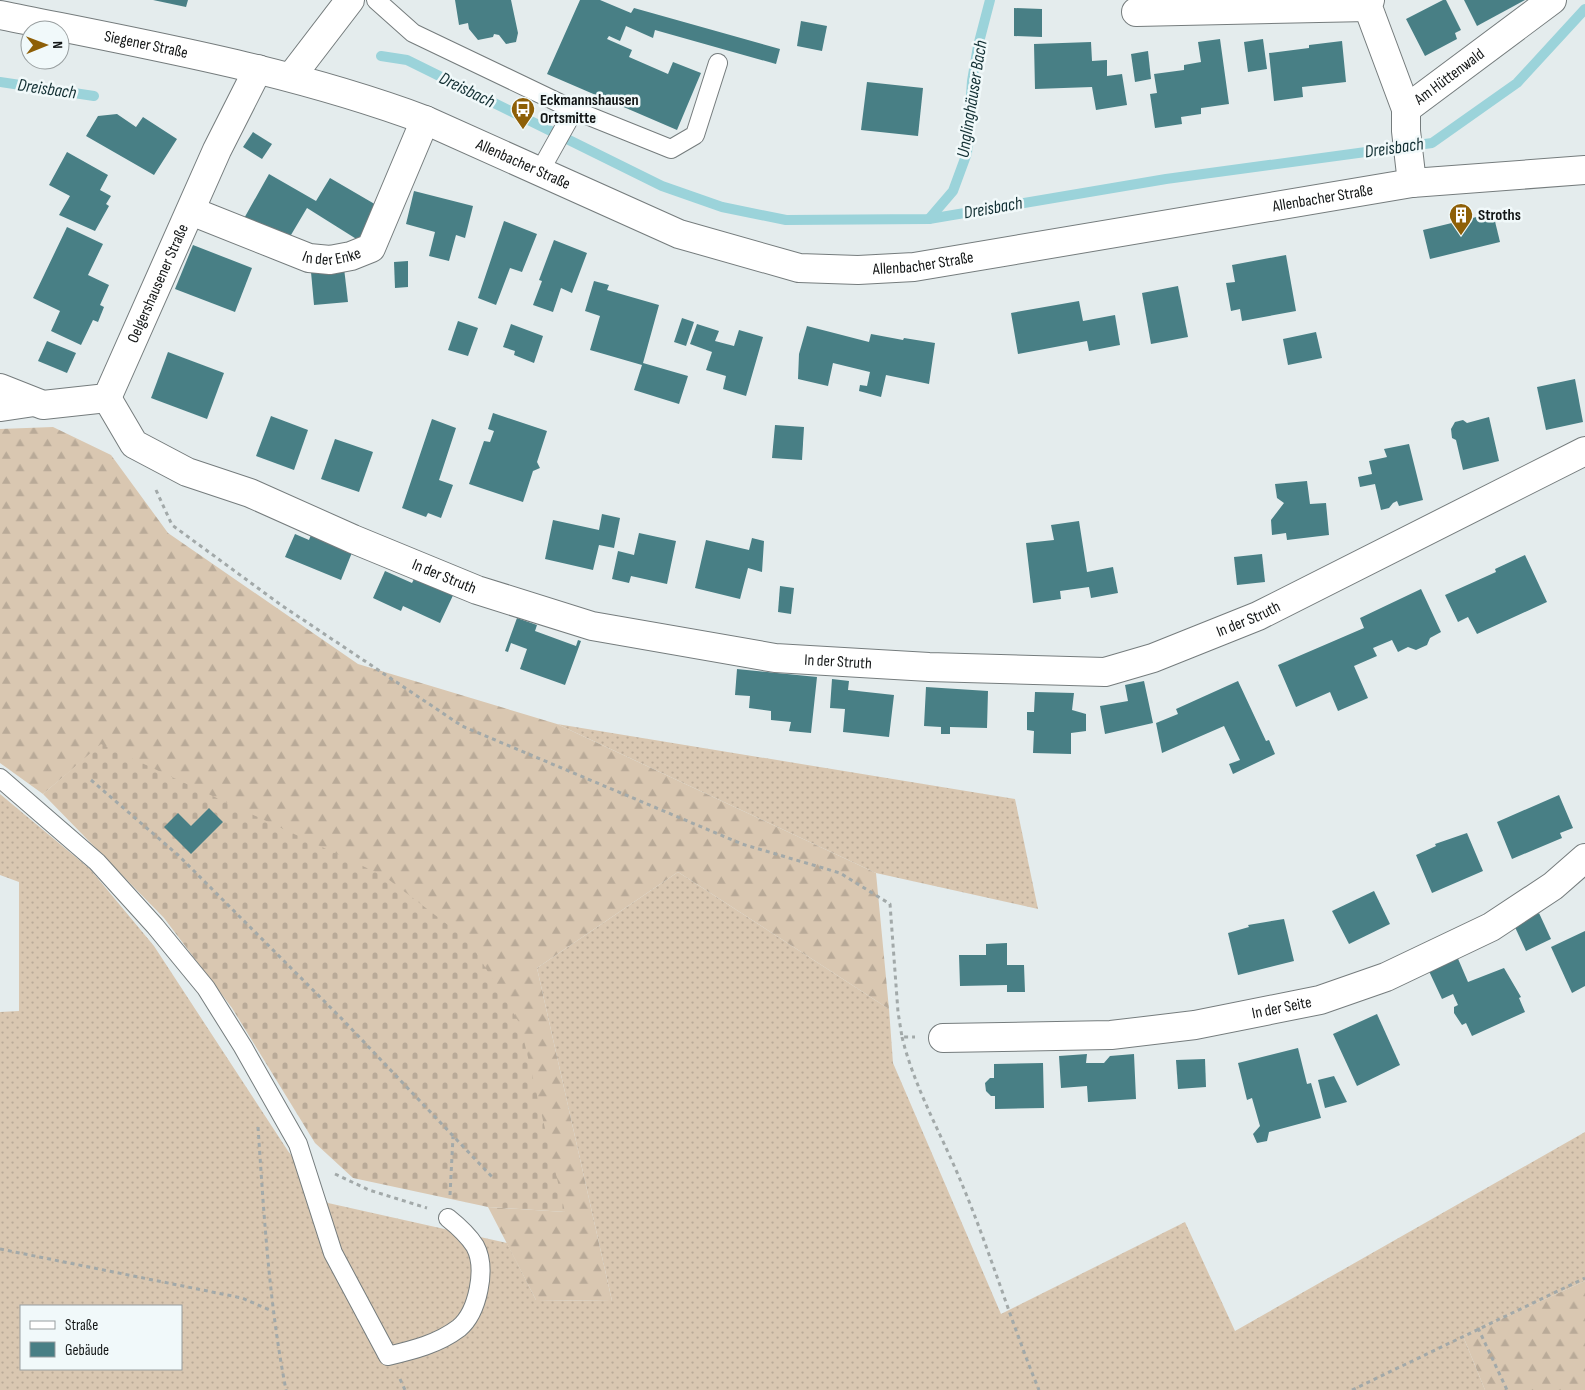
<svg xmlns="http://www.w3.org/2000/svg" width="1585" height="1390" font-family="'Sofia Sans Condensed',sans-serif">
	<style>
		.grass { fill: url(#grass-dots); fill-rule: evenodd }
		.forest { fill: url(#forest-firs) }
		.cemetery { fill: url(#cemetery-stones) }
		.lines { fill: none; stroke-linecap: round; stroke-linejoin: round }
		.stream { stroke: #9bd3da; stroke-width: 10 }
		.building { fill: #487f85 }
		.lane-casing { stroke: #757c7d; stroke-width: 20 }
		.street-casing { stroke: #757c7d; stroke-width: 30 }
		.secondary-casing { stroke: #757c7d; stroke-width: 30 }
		.path { stroke: #a2a9a9; stroke-width: 3; stroke-dasharray: 4 4; stroke-linecap: butt }
		.lane { stroke: #fff; stroke-width: 18 }
		.street { stroke: #fff; stroke-width: 28 }
		.secondary { stroke: #fff; stroke-width: 28 }
		.labels { text-anchor: middle; dominant-baseline: central; stroke-width: 5; stroke-linejoin: round; paint-order: stroke }
		.street-label { font-size: 16px; fill: #131616; stroke: #f1f9fa }
		.poi-label { font-size: 16px; font-weight: bold; fill: #131616; stroke: #f1f9fa; text-anchor: start }
		.water-label { font-size: 18px; font-style: italic; fill: #133034; stroke: #f1f9fa }
	</style>
	<defs>
		<pattern id="grass-dots" width="8" height="8" patternUnits="userSpaceOnUse" patternTransform="scale(1.25)"><rect width="8" height="8" fill="#d9c7b1"/><path d="M2 2h.1M6 6h.1" fill="none" stroke="#b9aa98" stroke-width="1.8" stroke-linecap="round"/></pattern>
		<pattern id="forest-firs" width="22" height="20" patternUnits="userSpaceOnUse" patternTransform="scale(1.25)"><rect width="22" height="20" fill="#d9c7b1"/><path d="M5 1l3.5 6h-7zM16 11l3.5 6h-7z" fill="#b9aa98"/></pattern>
		<pattern id="cemetery-stones" width="16" height="16" patternUnits="userSpaceOnUse" patternTransform="scale(1.25)"><rect width="16" height="16" fill="#d9c7b1"/><path d="M2 7V4a2 2 0 0 1 4 0v3zM10 15v-3a2 2 0 0 1 4 0v3z" fill="#b9aa98"/></pattern>
	</defs>
	<rect width="100%" height="100%" fill="#e4eced"/>
	<!-- grass -->
	<g class="grass">
		<polygon points="557,724 1015,799 1038,909 876,873"/>
		<path d="M0 794 90 869 154 946 288 1151 328 1203 507 1243 536 1300 612 1301 537 968 678 872 889 1009 893 1063 1001 1314 1185 1222 1235 1331 1585 1132V1281L1463 1336 1485 1390H0V1012L19 1011V882L0 875ZM21 1306H181V1369H21Z"/>
	</g>
	<!-- forest -->
	<g class="forest">
		<polygon points="53,427 111,455 168,533 358,664 557,724 876,873 889,1009 678,872 537,968 612,1301 536,1300 488,1207 565,1212 101,745 43,794 0,763 0,429"/>
		<polygon points="1585,1281 1585,1390 1485,1390 1463,1336"/>
	</g>
	<!-- cemetery -->
	<polygon class="cemetery" points="101,744 384,876 469,941 520,1024 565,1212 488,1207 353,1178 315,1143 232,1008 164,918 43,794"/>
	<g class="lines">
		<!-- stream -->
		<g class="stream">
			<polyline points="381,56 407,60 662,186 722,207 786,220 929,219 1166,179 1432,143 1517,83 1585,9"/>
			<polyline points="0,82 94,96"/>
			<polyline points="929,219 953,191 967,153 972,81 978,46 990,0"/>
		</g>
	</g>
	<!-- building -->
	<g class="building">
		<polygon points="153,0 188,0 186,7"/>
		<polygon points="455,0 511,0 518,33 516,42 506,44 499,35 494,34 493,37 478,40 469,29 468,23 459,25"/>
		<polygon points="580,0 600,0 631,13 634,8 780,49 776,64 655,30 653,38 626,26 620,41 609,36 607,39 632,50 629,57 668,74 673,62 701,73 677,130 547,74"/>
		<polygon points="1443,0 1446,0 1461,30 1455,33 1457,39 1425,56 1406,19"/>
		<polygon points="1464,0 1525,0 1477,26"/>
		<polygon points="1014,8 1042,9 1042,37 1014,36"/>
		<polygon points="801,21 827,26 822,51 797,46"/>
		<polygon points="1220,39 1229,104 1201,108 1201,114 1181,117 1182,124 1155,128 1150,94 1157,93 1154,74 1184,70 1184,65 1201,62 1198,42"/>
		<polygon points="1263,39 1267,69 1248,72 1244,42"/>
		<polygon points="1342,41 1346,82 1302,87 1303,97 1274,101 1269,53 1309,48 1309,45"/>
		<polygon points="1091,42 1092,61 1107,60 1107,76 1122,74 1127,105 1096,110 1092,87 1035,89 1034,44"/>
		<polygon points="1148,51 1151,79 1135,82 1131,54"/>
		<polygon points="867,82 923,88 918,136 861,130"/>
		<polygon points="117,114 136,127 143,117 177,139 154,175 86,136 98,116"/>
		<polygon points="253,132 272,144 262,159 243,147"/>
		<polygon points="67,152 108,175 100,190 111,196 106,204 109,206 95,231 59,215 70,196 49,185"/>
		<polygon points="269,174 316,201 330,178 378,206 358,240 307,208 288,240 242,222"/>
		<polygon points="414,191 473,206 465,238 456,235 449,261 429,256 435,232 406,224"/>
		<polygon points="1493,213 1500,242 1430,259 1423,230"/>
		<polygon points="504,221 537,234 522,272 510,268 496,305 478,298"/>
		<polygon points="67,227 103,244 88,275 109,285 100,305 104,307 98,322 93,320 81,345 51,331 60,311 33,298"/>
		<polygon points="554,240 587,253 572,293 561,288 553,312 533,305 542,281 539,280"/>
		<polygon points="193,245 252,268 235,312 175,289"/>
		<polygon points="1286,255 1296,311 1242,321 1240,309 1231,311 1226,283 1235,282 1232,265"/>
		<polygon points="408,261 408,287 395,288 394,262"/>
		<polygon points="344,268 348,302 314,305 311,272"/>
		<polygon points="594,281 609,285 607,290 659,305 643,363 688,376 679,404 634,390 642,365 590,350 600,316 585,311"/>
		<polygon points="1178,286 1188,337 1151,344 1142,293"/>
		<polygon points="1079,301 1083,321 1115,315 1120,345 1089,351 1087,341 1018,354 1011,313"/>
		<polygon points="682,318 694,322 686,346 674,342"/>
		<polygon points="458,321 478,328 468,356 448,350"/>
		<polygon points="511,324 543,336 534,363 514,355 515,351 503,347"/>
		<polygon points="697,324 719,331 715,341 734,346 739,330 763,337 746,396 723,389 726,376 706,370 712,352 690,344"/>
		<polygon points="807,326 869,342 871,334 903,340 904,338 935,343 929,384 886,375 881,397 859,391 860,385 867,386 870,372 833,363 828,386 798,379 799,354"/>
		<polygon points="1316,332 1322,358 1288,365 1283,339"/>
		<polygon points="47,341 76,353 67,373 38,361"/>
		<polygon points="168,352 224,373 207,419 151,398"/>
		<polygon points="1575,379 1583,422 1546,430 1537,387"/>
		<polygon points="493,413 547,431 537,462 540,468 533,471 523,502 469,484 484,441 490,442 494,431 488,429"/>
		<polygon points="271,416 308,430 294,470 256,456"/>
		<polygon points="1489,417 1499,461 1463,470 1456,440 1452,438 1451,429 1455,422 1463,420 1467,423"/>
		<polygon points="432,419 456,428 439,480 453,485 441,518 428,513 426,517 402,508"/>
		<polygon points="775,425 804,427 802,460 772,458"/>
		<polygon points="335,439 373,452 359,492 321,479"/>
		<polygon points="1409,444 1423,500 1399,506 1397,501 1393,503 1389,508 1381,510 1375,484 1360,487 1358,477 1372,474 1369,461 1387,457 1384,449"/>
		<polygon points="1307,481 1310,504 1326,503 1329,535 1287,540 1286,533 1272,535 1271,520 1284,503 1277,498 1275,484"/>
		<polygon points="602,514 620,518 614,548 599,545 593,570 545,559 553,520 599,530"/>
		<polygon points="1079,521 1087,572 1113,567 1118,593 1091,598 1089,587 1060,591 1061,599 1033,603 1026,543 1054,540 1051,525"/>
		<polygon points="314,527 355,545 341,580 285,557 295,534 309,540"/>
		<polygon points="639,533 676,541 667,584 631,576 629,583 612,579 618,551 634,555"/>
		<polygon points="752,538 764,541 762,572 748,568 740,599 695,588 706,540 749,550"/>
		<polygon points="1262,554 1265,582 1237,585 1234,557"/>
		<polygon points="1525,555 1547,602 1477,634 1468,617 1458,622 1445,595 1496,572 1495,569"/>
		<polygon points="385,571 412,583 418,571 456,589 440,623 403,606 401,611 373,598"/>
		<polygon points="780,586 794,588 791,614 778,612"/>
		<polygon points="1421,589 1441,632 1430,638 1427,645 1416,650 1408,647 1398,652 1392,640 1373,648 1377,656 1354,666 1368,698 1338,711 1330,692 1296,707 1278,665 1364,628 1360,618"/>
		<polygon points="517,618 537,625 535,631 576,646 578,640 581,641 565,685 520,669 527,649 511,643 508,652 505,651"/>
		<polygon points="737,669 817,677 811,733 789,731 791,722 771,720 771,711 749,708 750,696 735,695"/>
		<polygon points="832,679 849,681 848,690 894,695 889,737 843,732 845,709 830,708"/>
		<polygon points="1144,681 1153,723 1105,734 1100,706 1128,701 1125,685"/>
		<polygon points="1238,681 1266,741 1269,740 1275,754 1233,774 1229,764 1240,760 1224,726 1162,753 1156,723 1178,714 1176,709"/>
		<polygon points="926,687 988,691 987,728 950,727 950,734 941,734 941,727 924,726"/>
		<polygon points="1035,692 1074,693 1072,710 1086,714 1086,731 1071,733 1071,754 1033,753 1034,731 1027,730 1027,712 1034,712"/>
		<polygon points="1559,795 1573,828 1560,833 1562,838 1512,859 1497,822"/>
		<polygon points="209,808 223,822 191,854 164,827 178,813 191,826"/>
		<polygon points="1467,833 1483,871 1432,893 1416,855 1436,846 1435,844"/>
		<polygon points="1374,891 1390,924 1349,944 1332,911"/>
		<polygon points="1539,913 1551,939 1526,951 1514,925"/>
		<polygon points="1284,919 1294,961 1238,975 1228,933 1249,927 1248,925"/>
		<polygon points="1585,931 1585,986 1572,993 1551,947"/>
		<polygon points="1007,943 1007,965 1024,965 1025,992 1007,992 1007,985 960,986 959,955 986,955 986,944"/>
		<polygon points="1456,954 1468,982 1504,968 1521,997 1519,998 1525,1012 1472,1036 1466,1023 1462,1025 1454,1013 1454,1007 1458,1005 1453,994 1442,999 1427,967"/>
		<polygon points="1377,1014 1400,1065 1357,1086 1333,1034"/>
		<polygon points="1298,1048 1307,1084 1311,1083 1321,1118 1269,1132 1267,1141 1257,1143 1253,1134 1260,1126 1252,1098 1247,1100 1238,1063"/>
		<polygon points="1087,1054 1086,1063 1104,1063 1110,1056 1134,1054 1136,1099 1088,1102 1087,1086 1061,1088 1059,1056"/>
		<polygon points="1205,1059 1206,1087 1178,1089 1176,1060"/>
		<polygon points="1043,1063 1044,1108 995,1109 995,1096 991,1096 986,1091 985,1083 990,1078 994,1078 994,1064"/>
		<polygon points="1334,1076 1347,1102 1325,1108 1318,1080"/>
	</g>
	<g class="lines">
		<!-- lane casing -->
		<g class="lane-casing">
			<g id="lane">
				<polyline points="376,0 413,33 574,110 671,149 695,135 718,63"/>
				<polyline points="540,171 574,110"/>
				<polyline points="0,412 40,406"/>
				<path d="M0 778 97 862 155 926 206 988 243 1047 298 1144 333 1253 388 1356C413 1350 438 1344 459 1328 478 1312 487 1268 475 1246 468 1235 458 1226 448 1218"/>
			</g>
		</g>
		<!-- street casing -->
		<g class="street-casing">
			<g id="street">
				<polyline points="1370,0 1368,7 1406,109 1406,131 1412,183"/>
				<polyline points="1136,12 1368,7"/>
				<path id="s1" d="M1406 109 1552 0"/>
				<path id="s2" d="M191 211 309 258 330 260 351 256 371 248 425 120"/>
				<path id="s3" d="M0 388 43 405 107 398 217 150 258 69"/>
				<path id="s4" d="M107 398 134 444 187 472 250 493 353 539 477 590 592 626 775 658 929 667 1105 672 1153 658 1258 616 1585 451"/>
				<path id="s5" d="M943 1038 1111 1035 1195 1025 1320 1000 1386 977 1491 927 1553 886 1585 858"/>
			</g>
		</g>
		<!-- secondary casing -->
		<g class="secondary-casing">
			<g id="secondary">
				<path id="s6" d="M0 15C143 44 288 69 425 120L679 234 799 268 858 270 914 267 1412 183 1585 170"/>
				<polyline points="291,77 350,0"/>
			</g>
		</g>
		<!-- path -->
		<g class="path">
			<polyline points="156,490 172,525 281,605 462,726 742,844 840,873 890,904 898,1012 902,1037 915,1037"/>
			<polyline points="91,780 178,855 344,1021 494,1179"/>
			<path d="M902 1037C914 1086 939 1130 959 1177 989 1247 1010 1320 1039 1390"/>
			<path d="M258 1127C264 1215 269 1303 286 1390"/>
			<polyline points="335,1174 369,1190 427,1208"/>
			<polyline points="450,1195 453,1137"/>
			<polyline points="0,1249 242,1298 272,1311"/>
			<polyline points="1478,1328 1507,1390"/>
			<polyline points="400,1379 405,1390"/>
			<polyline points="1352,1390 1585,1278"/>
		</g>
		<!-- lane -->
		<use href="#lane" class="lane"/>
		<!-- street -->
		<use href="#street" class="street"/>
		<!-- secondary -->
		<use href="#secondary" class="secondary"/>
	</g>
	<!-- icons -->
	<defs>
		<g id="bus-pin" transform="scale(1.25)"><path d="M0 17L-7.5 6A9.5 9.5 0 1 1 7.5 6Z" fill="#8e5f07" stroke="#f1f9fa"/><path d="M-5-6H5V4H4V6H2V4H-2V6H-4V4H-5ZM-3.5-4V0h7V-4ZM-3.5 1.2v1.5H-2V1.2ZM2 1.2v1.5H3.5V1.2Z" fill="#fff"/></g>
		<g id="building-pin" transform="scale(1.25)"><path d="M0 17L-7.5 6A9.5 9.5 0 1 1 7.5 6Z" fill="#8e5f07" stroke="#f1f9fa"/><path d="M-4-6H4V6H1V3H-1V6H-4ZM-2.5-4.3h1.7v1.8h-1.7ZM.8-4.3h1.7v1.8H.8ZM-2.5-1h1.7V.8h-1.7ZM.8-1h1.7V.8H.8Z" fill="#fff"/></g>
	</defs>
	<g fill-rule="evenodd">
		<use href="#bus-pin" x="523" y="109"/>
		<use href="#building-pin" x="1461" y="215"/>
	</g>
	<g class="labels">
		<!-- street labels -->
		<g class="street-label">
			<text stroke="none"><textPath href="#s6" startOffset="149">Siegener Straße</textPath></text>
			<text stroke="none"><textPath href="#s1" startOffset="54">Am Hüttenwald</textPath></text>
			<text stroke="none"><textPath href="#s6" startOffset="546">Allenbacher Straße</textPath></text>
			<text stroke="none"><textPath href="#s6" startOffset="1371">Allenbacher Straße</textPath></text>
			<text stroke="none"><textPath href="#s2" startOffset="150">In der Enke</textPath></text>
			<text stroke="none"><textPath href="#s6" startOffset="966">Allenbacher Straße</textPath></text>
			<text stroke="none"><textPath href="#s3" startOffset="236">Oelgershausener Straße</textPath></text>
			<text stroke="none"><textPath href="#s4" startOffset="391">In der Struth</textPath></text>
			<text stroke="none"><textPath href="#s4" startOffset="1216">In der Struth</textPath></text>
			<text stroke="none"><textPath href="#s4" startOffset="796">In der Struth</textPath></text>
			<text stroke="none"><textPath href="#s5" startOffset="341">In der Seite</textPath></text>
		</g>
		<!-- poi labels -->
		<g class="poi-label">
			<text x="540" y="100">Eckmannshausen<tspan x="540" dy="18">Ortsmitte</tspan></text>
			<text x="1478" y="215">Stroths</text>
		</g>
		<!-- water labels -->
		<g class="water-label">
			<text transform="translate(47 89) rotate(8)">Dreisbach</text>
			<text transform="translate(467 90) rotate(26)">Dreisbach</text>
			<text transform="translate(972 99) rotate(-81)">Unglinghäuser Bach</text>
			<text transform="translate(1394 148) rotate(-8)">Dreisbach</text>
			<text transform="translate(993 208) rotate(-10)">Dreisbach</text>
		</g>
	</g>
	<!-- legend -->
	<rect x="20" y="1305" width="162" height="65" fill="#f1f9fa" stroke="#989e9f"/>
	<rect x="30" y="1321" width="25" height="8" fill="#ffffff" stroke="#989e9f"/>
	<text x="65" y="1330" font-size="15" fill="#131616">Straße</text>
	<rect x="30" y="1342" width="25" height="15" fill="#487f85" stroke="#989e9f"/>
	<text x="65" y="1355" font-size="15" fill="#131616">Gebäude</text>
	<!-- north arrow -->
	<g transform="translate(45 45) rotate(89)"><circle r="24" fill="#f1f9fa" stroke="#989e9f"/>
	<path d="M0-4L9 19L0 12L-9 19Z" fill="#8e5f07"/>
	<text y="-8" font-size="14" font-weight="bold" text-anchor="middle" fill="#131616">N</text>
	</g>
</svg>
